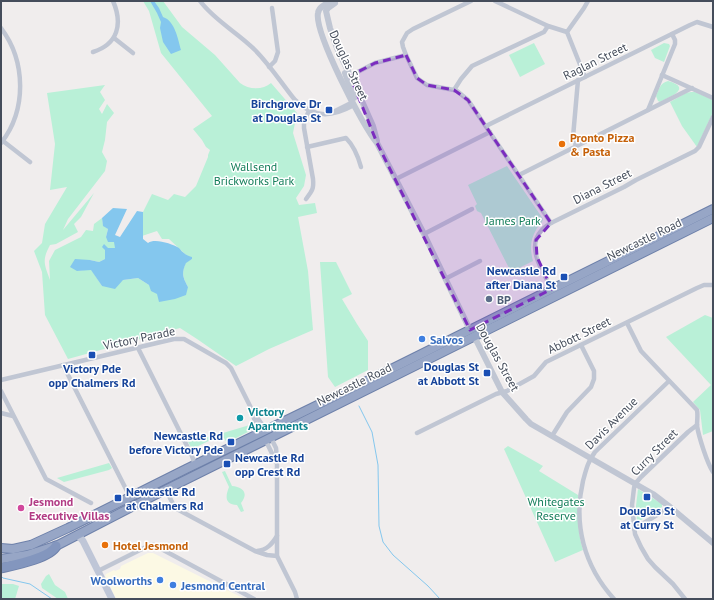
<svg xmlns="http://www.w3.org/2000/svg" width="714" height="600" font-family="'PT Sans',sans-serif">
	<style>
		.commercial { fill: #fcf9e4 }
		.green { fill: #b9f0d7 }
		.water { fill: #84c7ee }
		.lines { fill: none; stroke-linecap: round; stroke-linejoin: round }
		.stream { stroke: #84c7ee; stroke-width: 1 }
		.trunk-casing { stroke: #6e81aa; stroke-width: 10 }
		.motorway-casing { stroke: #6e81aa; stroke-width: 11 }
		.minor { stroke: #c0c6d3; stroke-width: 4.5 }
		.tertiary { stroke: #c0c6d3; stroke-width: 6 }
		.secondary { stroke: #bfc6d7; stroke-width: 7 }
		.trunk { stroke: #97a6c6; stroke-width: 8 }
		.motorway { stroke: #8396be; stroke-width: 9 }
		.marked { fill: #7b2cbf; fill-opacity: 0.2; stroke: #7b2cbf; stroke-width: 3; stroke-dasharray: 8 5; stroke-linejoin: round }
		.transit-dot { fill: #1a4fb4; stroke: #fff; stroke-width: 1.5 }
		.food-dot { fill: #e8710a; stroke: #fff; stroke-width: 1.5 }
		.service-dot { fill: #5c6f8a; stroke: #fff; stroke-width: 1.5 }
		.shop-dot { fill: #3f7fe0; stroke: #fff; stroke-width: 1.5 }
		.culture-dot { fill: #0f9aa8; stroke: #fff; stroke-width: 1.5 }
		.hotel-dot { fill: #d1479c; stroke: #fff; stroke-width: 1.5 }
		.labels { text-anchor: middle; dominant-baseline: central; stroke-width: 3; stroke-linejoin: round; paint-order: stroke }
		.street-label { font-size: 12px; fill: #454d5b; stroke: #fff }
		.transit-label { font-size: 12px; font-weight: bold; fill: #164399; stroke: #fff; text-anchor: end }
		.food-label { font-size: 12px; font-weight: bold; fill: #c56008; stroke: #fff; text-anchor: start }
		.park-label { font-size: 12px; fill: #147e5a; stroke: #fff }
		.service-label { font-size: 12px; font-weight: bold; fill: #4e5e75; stroke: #fff; text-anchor: start }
		.shop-label { font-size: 12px; font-weight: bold; fill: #366cbe; stroke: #fff; text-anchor: start }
		.culture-label { font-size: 12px; font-weight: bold; fill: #0d838f; stroke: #fff; text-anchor: start }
		.hotel-label { font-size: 12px; font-weight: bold; fill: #b23c85; stroke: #fff; text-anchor: start }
	</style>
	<rect width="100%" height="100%" fill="#f0eded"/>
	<!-- commercial -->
	<polygon class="commercial" points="148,553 153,553 245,599 116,599 105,576 106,574 114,570 115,571 120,569 121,566"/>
	<!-- green -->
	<g class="green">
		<path d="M143 1H163L182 27 215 55 240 83C249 90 263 90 271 83L297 113 293 133 306 175 304 186 296 198 299 205 315 203 317 213 298 217 308 271 313 330 269 349 236 366 197 339 180 328 68 359 45 315 42 272 34 251 42 243 45 224 67 187 50 190 55 144 47 93 105 85 100 92 105 100 99 109 102 114 107 104 114 113 107 122 105 140 102 152 107 161 105 171 68 219 63 230 94 193 81 217 74 224 78 232 56 244 50 245C42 260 44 264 50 280L49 261 55 250 81 237 86 230 93 231 94 224 102 218 103 225 108 229 106 237 115 242V249L108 248 105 250V259L99 262 90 260 77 271 91 269 102 286 123 280 138 278 149 285 188 287C183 277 181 274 186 262L192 259 185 254 169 239H162L157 231 142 236 143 212 152 194 168 200 174 194 185 197 196 186 208 157V155L210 150 206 147 202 140 193 129 212 116 161 53 149 11Z"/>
		<polygon points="534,43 545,64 520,77 509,55"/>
		<polygon points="664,43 669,44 670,46 664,62 655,58 651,50"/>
		<path d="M668 81C693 88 670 97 660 102L658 101 656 96C659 89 660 83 668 81Z"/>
		<polygon points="691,92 695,92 711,99 713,102 713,112 697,147 682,126 670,102 686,93"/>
		<path d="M507 166 543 219C542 224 538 226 536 230 530 240 530 250 533 261L511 272 481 213 477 211 475 206 477 204 468 185Z"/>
		<polygon points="320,262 336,262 352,294 342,299 357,324 368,341 368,370 335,387 328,377"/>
		<polygon points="705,315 713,318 713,431 703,435 700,410 693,402 711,385 666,337"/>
		<polygon points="253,424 252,430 232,440 230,440 227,443 224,438 215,438 192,449 188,442 223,433"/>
		<path d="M508 446 543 466 539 471 578 495C578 515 577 530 583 550L555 562 504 449Z"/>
		<polygon points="109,463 112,468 109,470 64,482 57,478"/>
		<path d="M225 471 232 486C243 487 249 493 241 503L244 511 241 512 237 505C225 504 225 497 229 487L222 472Z"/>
		<polygon points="638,489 662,504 662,507 641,520 637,521 636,506"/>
		<polygon points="49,574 55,585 65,592 68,599 58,599 42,588 41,584 46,576"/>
		<polygon points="1,584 13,584 19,586 15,599 1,599"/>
	</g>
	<!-- water -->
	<g class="water">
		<path d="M150 1H154L159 8 163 17C175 21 178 39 181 50L171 54 163 42 160 28 161 22 157 13Z"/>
		<path d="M113 208 127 209 115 235 120 237 137 211 143 212V239L148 243C155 238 172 244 179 248 181 250 182 252 184 253 186 255 189 256 192 257V259L186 263C181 274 183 277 188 287L186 295 175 299 159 302 157 294 151 291 149 285 138 278 123 280 115 289 102 286 91 270 77 271 70 267 75 259 90 260 99 262 105 259V250L102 247 104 244 108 248H115L114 242H108L106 237 108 229 103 226 102 218Z"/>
	</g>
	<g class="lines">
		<!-- stream -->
		<g class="stream">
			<polyline points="359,406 372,432 378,465 379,526 383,542 393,555 428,586 440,599"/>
			<polyline points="1,576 3,578 30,584 52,599"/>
		</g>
		<!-- trunk casing -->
		<g class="trunk-casing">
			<g id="trunk">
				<polyline points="1,548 13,549 31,545 68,528 186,469 375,377 713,209"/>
				<polyline points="1,559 27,555 58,545 153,496 713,218"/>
			</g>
		</g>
		<!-- motorway casing -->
		<g class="motorway-casing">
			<path id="motorway" d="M1 568C14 565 50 558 56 546"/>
		</g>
		<!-- minor -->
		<g class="minor">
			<path d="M200 1C215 21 237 32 255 50 270 65 282 84 295 100 315 119 332 117 354 105"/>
			<polyline points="471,1 413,29 407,33 402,42 403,47 406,55 417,78 427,85 454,90 457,91 468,100 551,223"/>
			<polyline points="495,1 548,26 567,32"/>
			<path d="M1 28C26 61 27 110 1 143"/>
			<polyline points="114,38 133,53"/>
			<path d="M93 52C118 44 123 24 113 1"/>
			<polyline points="269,67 275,61 278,52 272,8"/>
			<polyline points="662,75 713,98"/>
			<polyline points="350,76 375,63 406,55"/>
			<polyline points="585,77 567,32 584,8 588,1"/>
			<polyline points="454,90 461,79 472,66 544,32 548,26"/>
			<polyline points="648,110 675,44 675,40 672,34"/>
			<polyline points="333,112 353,102"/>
			<polyline points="486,126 690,25 697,22 713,27"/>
			<polyline points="3,141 30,162"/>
			<polyline points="576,146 573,137 578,80"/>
			<path d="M307 147 346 138C354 146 358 156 361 167"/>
			<polyline points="519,175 692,88"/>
			<polyline points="396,179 490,132"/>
			<path d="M306 199C312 191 314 189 313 179L304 128V121L309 111"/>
			<polyline points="424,234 472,209"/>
			<polyline points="445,279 480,261"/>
			<path d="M552 289C543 272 526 248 541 231 543 228 548 225 551 223L624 187 636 180 695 151 699 147 713 117"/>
			<path d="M627 323 641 351 697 410C698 415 697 420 697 426 699 437 707 463 713 472"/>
			<polyline points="138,348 192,456 195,465"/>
			<polyline points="63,365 130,497"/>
			<polyline points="1,380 161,342 174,339 184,339 226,363 231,368 251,408 255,422 261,433"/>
			<polyline points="1,391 46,479 91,503"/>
			<polyline points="1,413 13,416"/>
			<polyline points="254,413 266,430"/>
			<polyline points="417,433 496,394 507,391 534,376 546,362 697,288 704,285 713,285"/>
			<polyline points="552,436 567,412 591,387 594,379 594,371 581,345"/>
			<polyline points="271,438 276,448 277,459 277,556 295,592 297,599"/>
			<polyline points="266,441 276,462"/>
			<polyline points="166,490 175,508 255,551 267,555 277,556"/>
			<polyline points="634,529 670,507"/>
			<path d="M257 551C267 550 272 544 277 536"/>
			<polyline points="98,571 150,545 154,545 254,599"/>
			<path d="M614 599C584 566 573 524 583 481 586 470 588 461 595 452L669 381"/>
			<polyline points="685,599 673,584 655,567 648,559 641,547 635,534 632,505 634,488 635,484 641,477 688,432 697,425"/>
		</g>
		<!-- tertiary -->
		<g class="tertiary">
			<path d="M334 1C328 3 319 6 318 13 314 32 363 127 377 143L424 234 470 330"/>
			<polyline points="335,3 328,8 326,11 330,28 337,48 357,90 373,126 377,141"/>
			<polyline points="345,73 354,98"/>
			<polyline points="474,336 502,392 526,419 531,424 653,494 670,507 713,543"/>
		</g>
		<!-- secondary -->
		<polyline class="secondary" points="78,535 83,541 112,599"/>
		<!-- trunk -->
		<use href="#trunk" class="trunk"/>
		<!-- motorway -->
		<use href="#motorway" class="motorway"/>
	</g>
	<!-- marked area -->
	<path class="marked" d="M406 55 417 78 427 85 454 90 468 100 551 223 536 240 537 257 552 289 470 330 377 143 350 76 375 63Z"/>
	<!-- markers -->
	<g class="transit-dot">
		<rect x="325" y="106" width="8" height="8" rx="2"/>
		<rect x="560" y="273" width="8" height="8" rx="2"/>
		<rect x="88" y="351" width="8" height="8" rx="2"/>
		<rect x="483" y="369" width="8" height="8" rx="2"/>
		<rect x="227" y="438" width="8" height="8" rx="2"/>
		<rect x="223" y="460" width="8" height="8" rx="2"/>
		<rect x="643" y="493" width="8" height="8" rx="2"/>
		<rect x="114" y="494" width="8" height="8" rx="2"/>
	</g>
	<g class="food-dot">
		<circle cx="562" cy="144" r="4"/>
		<circle cx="105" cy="545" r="4"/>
	</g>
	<circle class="service-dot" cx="489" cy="299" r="4"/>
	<g class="shop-dot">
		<circle cx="422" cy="339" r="4"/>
		<circle cx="160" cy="580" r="4"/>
		<circle cx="173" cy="585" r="4"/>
	</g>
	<circle class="culture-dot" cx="240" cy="418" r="4"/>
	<circle class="hotel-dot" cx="21" cy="508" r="4"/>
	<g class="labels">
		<!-- street labels -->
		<g class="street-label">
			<text transform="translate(595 61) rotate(-26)">Raglan Street</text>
			<text transform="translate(349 65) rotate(65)">Douglas Street</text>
			<text transform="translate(602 186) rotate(-27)">Diana Street</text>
			<text transform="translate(644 239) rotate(-26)">Newcastle Road</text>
			<text transform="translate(579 335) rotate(-26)">Abbott Street</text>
			<text transform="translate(139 338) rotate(-12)">Victory Parade</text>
			<text transform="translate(498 357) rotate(61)">Douglas Street</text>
			<text transform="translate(354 384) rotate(-26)">Newcastle Road</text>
			<text transform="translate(611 423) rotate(-45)">Davis Avenue</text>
			<text transform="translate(654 452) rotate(-45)">Curry Street</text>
		</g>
		<!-- transit labels -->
		<g class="transit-label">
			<text x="321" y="103">Birchgrove Dr<tspan x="321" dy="14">at Douglas St</tspan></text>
			<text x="556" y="270">Newcastle Rd<tspan x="556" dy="14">after Diana St</tspan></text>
			<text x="479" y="366">Douglas St<tspan x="479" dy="14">at Abbott St</tspan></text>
			<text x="92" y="368" text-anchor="middle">Victory Pde<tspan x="92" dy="14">opp Chalmers Rd</tspan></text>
			<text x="223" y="435">Newcastle Rd<tspan x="223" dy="14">before Victory Pde</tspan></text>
			<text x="235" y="457" text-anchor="start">Newcastle Rd<tspan x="235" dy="14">opp Crest Rd</tspan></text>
			<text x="126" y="491" text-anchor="start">Newcastle Rd<tspan x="126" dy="14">at Chalmers Rd</tspan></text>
			<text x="647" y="510" text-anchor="middle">Douglas St<tspan x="647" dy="14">at Curry St</tspan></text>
		</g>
		<!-- food labels -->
		<g class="food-label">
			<text x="570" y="137">Pronto Pizza<tspan x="570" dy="14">&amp; Pasta</tspan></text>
			<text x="113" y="545">Hotel Jesmond</text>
		</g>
		<!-- park labels -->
		<g class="park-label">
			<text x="254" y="166">Wallsend<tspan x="254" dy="14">Brickworks Park</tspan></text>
			<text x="513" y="220">James Park</text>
			<text x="556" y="501">Whitegates<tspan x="556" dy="14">Reserve</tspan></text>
		</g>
		<!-- service labels -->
		<g class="service-label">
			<text x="497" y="299">BP</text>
		</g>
		<!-- shop labels -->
		<g class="shop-label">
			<text x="430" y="339">Salvos</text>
			<text x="152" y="580" text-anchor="end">Woolworths</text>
			<text x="181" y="585">Jesmond Central</text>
		</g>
		<!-- culture labels -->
		<g class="culture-label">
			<text x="248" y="411">Victory<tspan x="248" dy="14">Apartments</tspan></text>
		</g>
		<!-- hotel labels -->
		<g class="hotel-label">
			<text x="29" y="501">Jesmond<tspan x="29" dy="14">Executive Villas</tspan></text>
		</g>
	</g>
	<!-- border -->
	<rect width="714" height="600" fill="none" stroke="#454d5b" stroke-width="4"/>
</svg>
